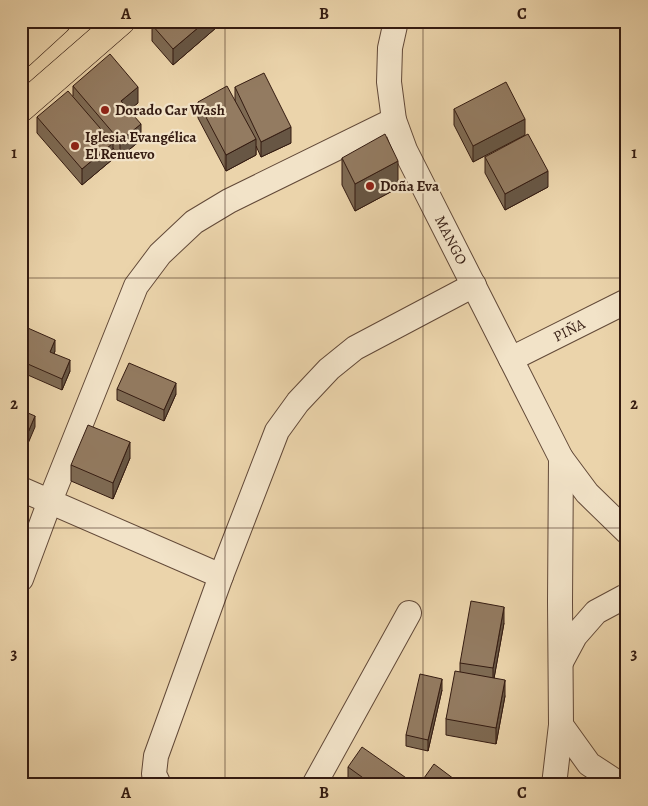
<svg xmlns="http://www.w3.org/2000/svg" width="648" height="806" font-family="Alegreya,serif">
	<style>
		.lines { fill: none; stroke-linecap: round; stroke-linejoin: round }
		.minor-casing { stroke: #624938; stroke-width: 26 }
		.major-casing { stroke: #341b11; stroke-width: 29 }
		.minor { stroke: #f2e3c8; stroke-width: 24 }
		.major { stroke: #ebd4ab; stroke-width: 28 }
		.wall { fill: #7e6a53; stroke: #341b11 }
		.shaded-wall { fill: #675644; stroke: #341b11 }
		.building { fill: #937b61; stroke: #341b11 }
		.grid { fill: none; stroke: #341b11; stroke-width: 1; stroke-opacity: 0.55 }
		.poi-dot { fill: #8f2418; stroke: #f2e3c8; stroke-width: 2 }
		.labels { text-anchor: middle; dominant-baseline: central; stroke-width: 4.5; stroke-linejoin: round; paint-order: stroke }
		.poi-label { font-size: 15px; font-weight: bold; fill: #341b11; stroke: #f2e3c8; text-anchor: start }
		.street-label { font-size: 15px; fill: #341b11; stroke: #f2e3c8 }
		.neatline { fill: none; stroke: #341b11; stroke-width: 2 }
		.grid-label { font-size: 16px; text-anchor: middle; font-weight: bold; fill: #341b11 }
	</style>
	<rect width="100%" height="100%" fill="#ebd4ab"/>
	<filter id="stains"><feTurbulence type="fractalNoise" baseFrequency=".004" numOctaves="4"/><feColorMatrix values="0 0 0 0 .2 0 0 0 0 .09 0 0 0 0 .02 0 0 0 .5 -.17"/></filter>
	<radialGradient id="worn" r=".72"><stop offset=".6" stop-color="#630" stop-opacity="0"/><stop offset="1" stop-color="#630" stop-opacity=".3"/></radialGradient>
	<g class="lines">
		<!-- minor casing -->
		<g class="minor-casing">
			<g id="minor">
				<polyline points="396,21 390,48 389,82 394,120 405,150 561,458 587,493 627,532"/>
				<polyline points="511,359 627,301"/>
				<polyline points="21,489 221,576"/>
				<polyline points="21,579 50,501 136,286 160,254 194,222 229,201 394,120"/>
				<polyline points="561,662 575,636 596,612 624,597 627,596"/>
				<polyline points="561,725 589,764 618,783 626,785"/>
				<polyline points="159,785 154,774 156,756 221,576 277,431 298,402 329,369 355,348 474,285"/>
				<polyline points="314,785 409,613"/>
				<polyline points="554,785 561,725 560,602 561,458"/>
			</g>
		</g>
		<!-- major casing -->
		<g class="major-casing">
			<g id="major">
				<polyline points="21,54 57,21"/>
				<polyline points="21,108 121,21"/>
			</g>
		</g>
		<!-- minor -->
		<use href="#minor" class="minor"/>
		<!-- major -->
		<use href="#major" class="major"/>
	</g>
	<!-- wall -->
	<g class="wall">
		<polygon points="224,21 173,65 152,41 152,25"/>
		<polygon points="73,86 138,103 129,110 141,140 120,157 113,148 113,159 82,185 37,133 37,117 73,96"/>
		<polygon points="235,87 291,143 261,157 256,146 256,155 226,171 198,118 198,102 235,101"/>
		<polygon points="454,109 525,135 473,162 454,125"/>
		<polygon points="485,157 548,187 505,210 485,173"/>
		<polygon points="342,158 398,188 355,211 342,185"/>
		<polygon points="21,325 55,351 54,353 70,371 62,390 21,372"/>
		<polygon points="117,389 176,394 164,421 117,400"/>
		<polygon points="130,458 113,499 71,481 71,465"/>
		<polygon points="504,623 494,678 505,696 496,744 446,735 446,719 460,672 460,663"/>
		<polygon points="442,690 428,751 406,746 406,735"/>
		<polygon points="348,767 412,785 357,785 348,778"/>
	</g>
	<!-- shaded-wall -->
	<g class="shaded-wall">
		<polygon points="206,21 224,21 173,65 173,49"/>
		<polygon points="138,87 138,103 121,117 121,101"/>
		<polygon points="525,119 525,135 473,162 473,146"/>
		<polygon points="141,124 141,140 120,157 120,141"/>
		<polygon points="291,127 291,143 261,157 261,142"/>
		<polygon points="256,139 256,155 226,171 226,155"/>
		<polygon points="113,143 113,159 82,185 82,169"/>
		<polygon points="398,161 398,188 355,211 355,184"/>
		<polygon points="548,171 548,187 505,210 505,194"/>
		<polygon points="23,200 23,211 21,213 21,202"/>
		<polygon points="55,340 55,351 50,362 50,352"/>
		<polygon points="70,360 70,371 62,390 62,379"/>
		<polygon points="176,383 176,394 164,421 164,410"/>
		<polygon points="35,416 35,427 21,460 21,449"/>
		<polygon points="130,442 130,458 113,499 113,483"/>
		<polygon points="504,607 504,623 493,684 493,668"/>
		<polygon points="442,679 442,690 428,751 428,740"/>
		<polygon points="505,680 505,696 496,744 496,728"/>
	</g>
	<!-- building -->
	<g class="building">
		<polygon points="156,21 206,21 173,49 152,25"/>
		<polygon points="110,54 138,87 121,101 141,124 120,141 73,86"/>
		<polygon points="264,73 291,127 261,142 235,87"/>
		<polygon points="506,82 525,119 473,146 454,109"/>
		<polygon points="227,86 256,139 226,155 198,102"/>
		<polygon points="68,91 113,143 82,169 37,117"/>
		<polygon points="385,134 398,161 355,184 342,158"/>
		<polygon points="528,134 548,171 505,194 485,157"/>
		<polygon points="21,325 55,340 50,352 70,360 62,379 21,361"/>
		<polygon points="129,363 176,383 164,410 117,389"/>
		<polygon points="21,410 35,416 21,449"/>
		<polygon points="88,425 130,442 113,483 71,465"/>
		<polygon points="471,601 504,607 493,668 460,663"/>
		<polygon points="455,671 505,680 496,728 446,719"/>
		<polygon points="420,674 442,679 428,740 406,735"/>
		<polygon points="362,747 412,782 410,785 373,785 348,767"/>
		<polygon points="434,764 462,785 419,785"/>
	</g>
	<!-- grid -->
	<path class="grid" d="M225 21V785M423 21V785M21 278H627M21 528H627"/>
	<!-- markers -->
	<g class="poi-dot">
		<circle cx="105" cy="110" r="5"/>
		<circle cx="75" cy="146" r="5"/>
		<circle cx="370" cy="186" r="5"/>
	</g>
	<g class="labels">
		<!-- poi labels -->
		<g class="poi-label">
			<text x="115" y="110">Dorado Car Wash</text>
			<text x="85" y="137">Iglesia Evangélica<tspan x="85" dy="17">El Renuevo</tspan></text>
			<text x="380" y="186">Doña Eva</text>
		</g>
		<!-- street labels -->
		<g class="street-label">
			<text transform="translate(451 240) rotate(63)">MANGO</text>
			<text transform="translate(569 330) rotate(-27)">PIÑA</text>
		</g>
	</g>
	<!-- margin -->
	<rect width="648" height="806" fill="none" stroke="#ebd4ab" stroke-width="55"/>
	<rect x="28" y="28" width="592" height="750" class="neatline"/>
	<g class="grid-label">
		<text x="126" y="19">A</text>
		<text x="324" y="19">B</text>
		<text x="522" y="19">C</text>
		<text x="14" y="158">1</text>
		<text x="634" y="158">1</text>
		<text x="14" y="409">2</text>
		<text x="634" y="409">2</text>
		<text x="14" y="659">3</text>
		<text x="634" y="659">3</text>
		<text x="126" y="798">A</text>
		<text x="324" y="798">B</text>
		<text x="522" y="798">C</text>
	</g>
	<rect width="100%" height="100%" filter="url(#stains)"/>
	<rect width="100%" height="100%" fill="url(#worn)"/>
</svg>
